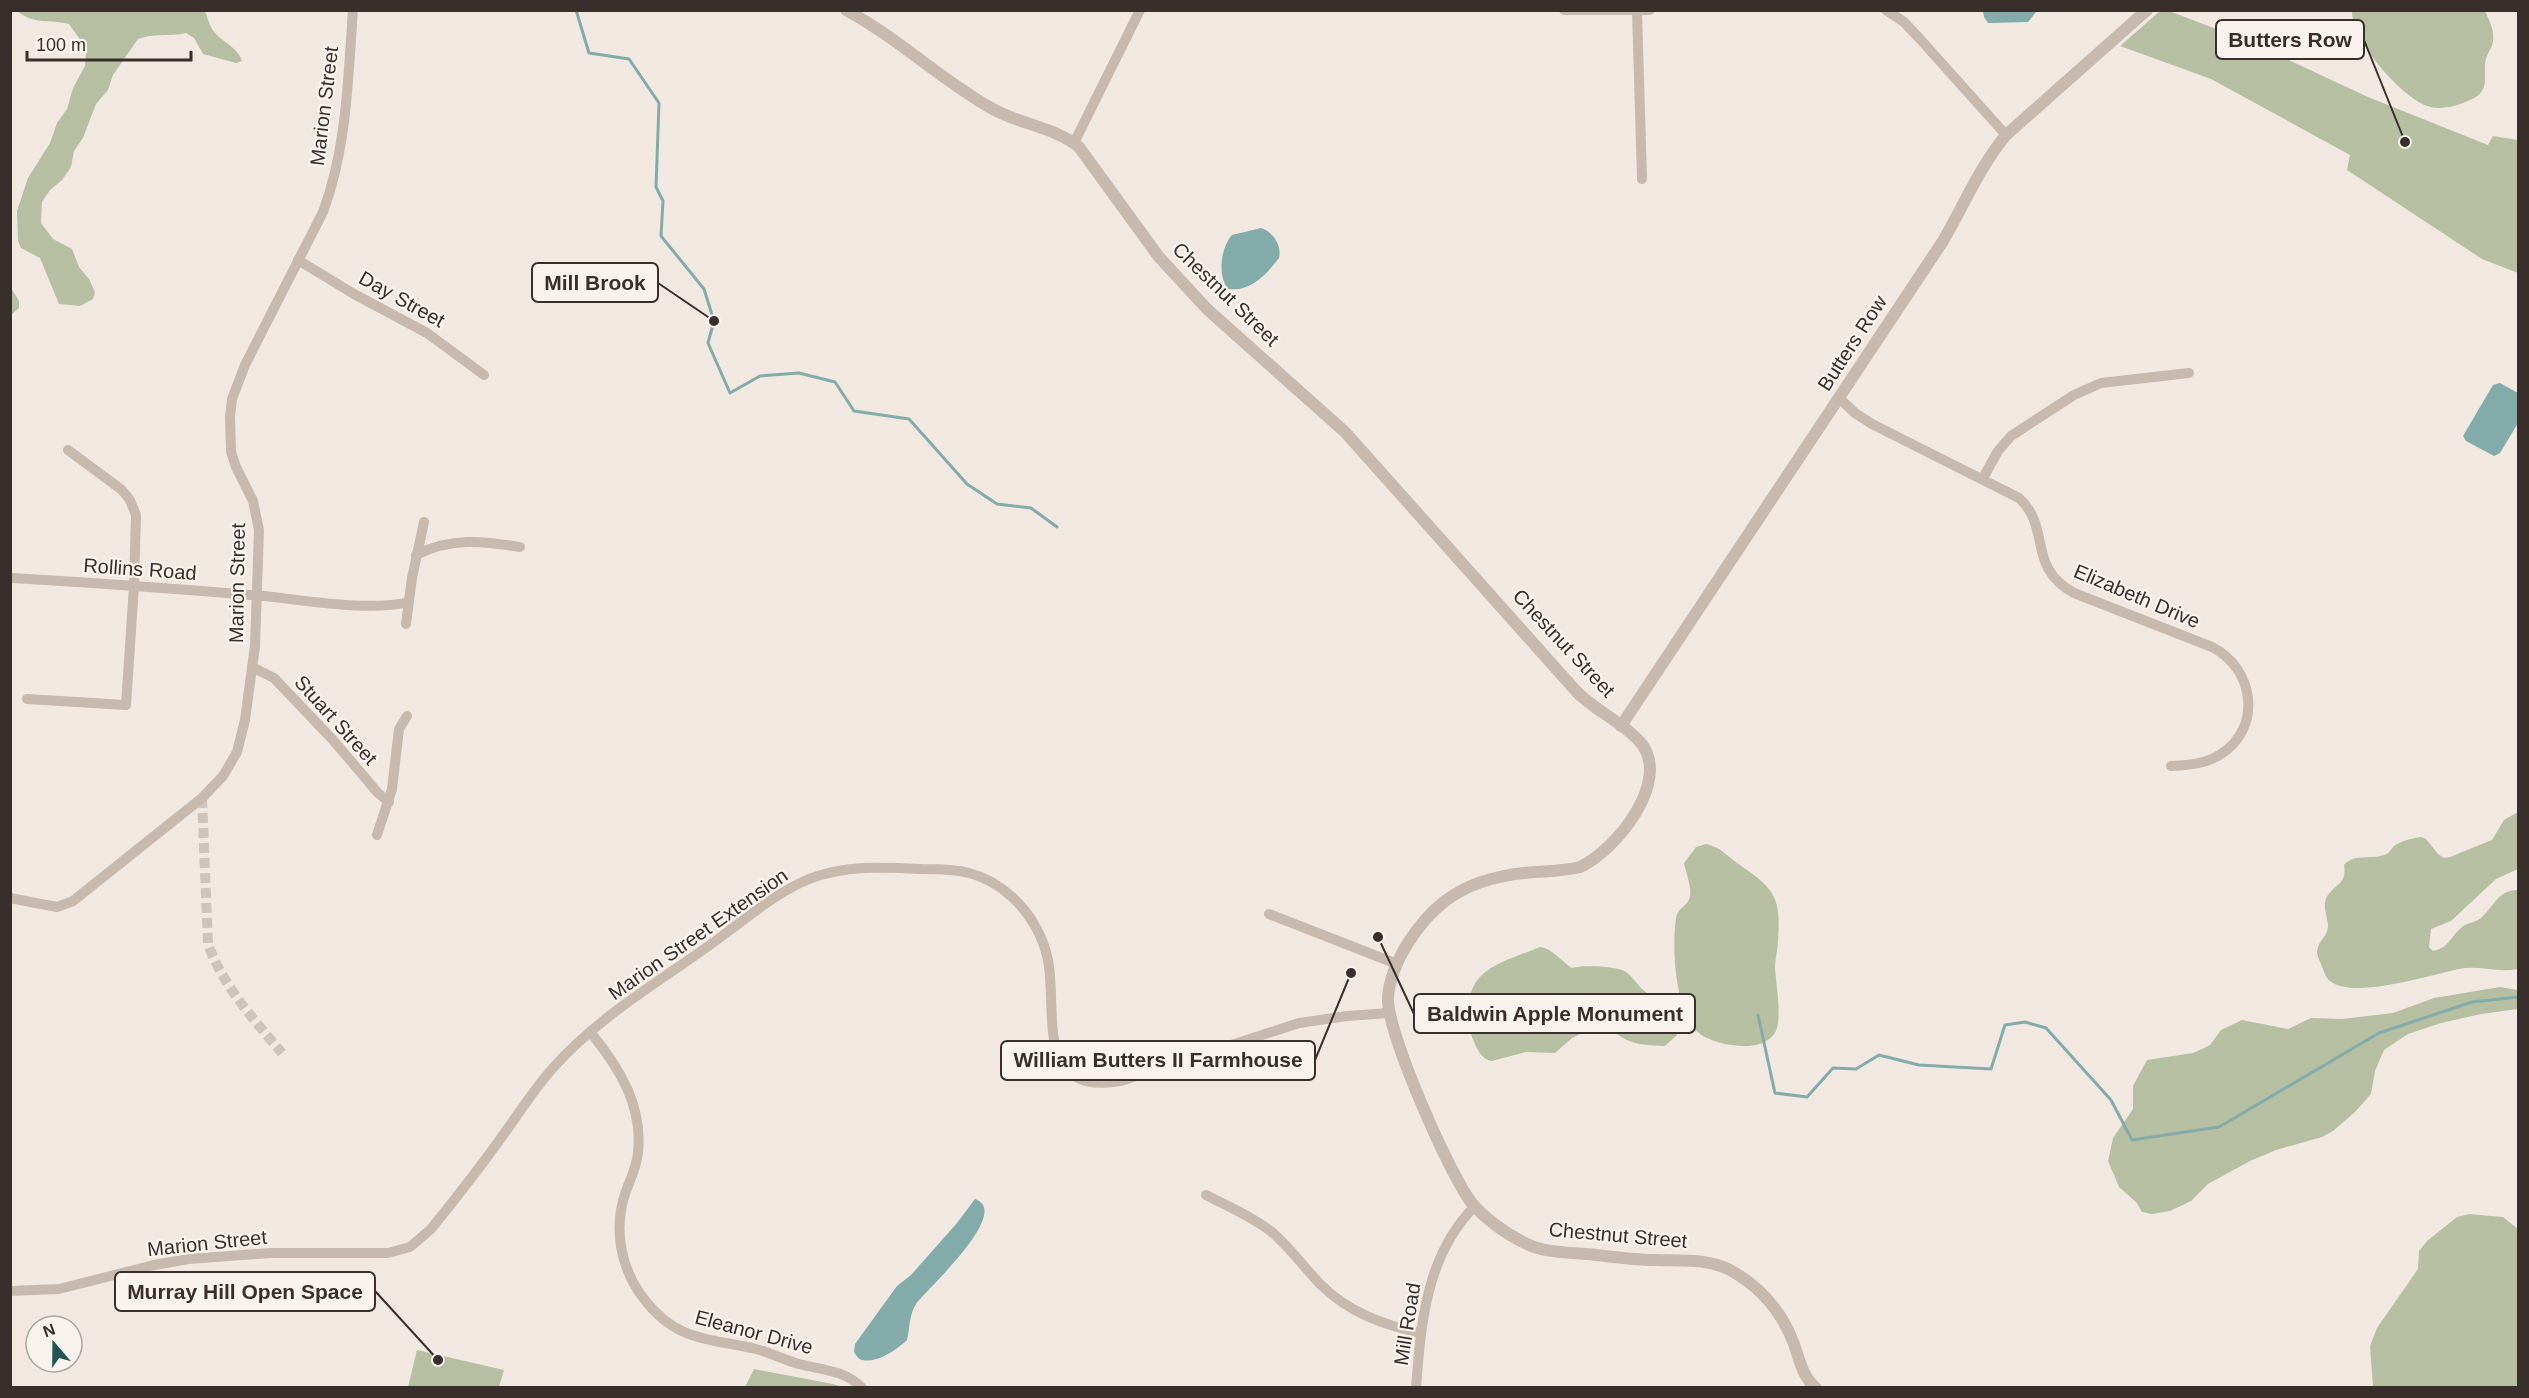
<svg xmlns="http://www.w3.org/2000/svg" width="2529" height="1398" font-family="Helvetica,sans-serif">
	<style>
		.green { fill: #b7bfa2 }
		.water { fill: #83abaa }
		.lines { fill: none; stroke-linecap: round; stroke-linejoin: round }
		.stream { stroke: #83abaa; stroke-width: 3 }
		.minor-tunnel { stroke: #ccc4bd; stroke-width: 10; stroke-dasharray: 10 5; stroke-linecap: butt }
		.minor { stroke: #c8b9ae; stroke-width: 10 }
		.tertiary { stroke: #c8b9ae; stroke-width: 12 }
		.labels { text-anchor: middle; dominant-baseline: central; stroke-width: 4.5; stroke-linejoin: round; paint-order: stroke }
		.street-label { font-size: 20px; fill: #382f2c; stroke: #f9f3ed }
		.leader { fill: none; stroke: #382f2c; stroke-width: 2 }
		.callout-dot { fill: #382f2c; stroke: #f9f3ed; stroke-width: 2 }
		.callout { fill: #f9f3ed; stroke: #382f2c; stroke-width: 2 }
		.callout-label { font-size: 21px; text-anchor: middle; font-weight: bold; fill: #382f2c }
	</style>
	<rect width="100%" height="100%" fill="#f1e9e1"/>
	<!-- green -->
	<g class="green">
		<path d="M17 11H205C207 16 209 24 212 29 221 42 237 46 242 61L236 63 203 54 194 38 186 33C170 37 153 33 138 39L113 75 108 90 96 104 83 138 74 151 71 167 62 180 50 190 42 202 41 223 53 239 72 249 79 267 89 279 95 292 93 299 80 306 59 304 40 258 21 248 18 241 17 211 28 178 50 143 57 123 67 109 73 88 85 66 86 53 84 45 69 24C49 19 34 25 17 11Z"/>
		<polygon points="2160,11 2169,11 2248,41 2368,97 2488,145 2493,136 2518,140 2518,273 2482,259 2347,170 2350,155 2211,79 2120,46"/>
		<path d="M2352 11H2485C2490 22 2496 33 2492 46 2490 50 2487 54 2486 59 2483 69 2488 81 2482 91 2477 98 2470 100 2463 103 2453 107 2437 110 2427 106 2400 96 2351 39 2352 11Z"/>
		<polygon points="10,286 19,301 19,308 11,315"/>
		<path d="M2518 812V869L2496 879 2451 921 2431 929 2429 947 2433 951C2449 948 2450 937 2461 928 2467 922 2476 923 2482 917 2495 905 2498 890 2518 890V969C2498 973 2479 965 2459 969 2430 975 2358 998 2333 983 2327 980 2325 975 2323 969 2321 963 2317 957 2317 951 2318 941 2328 936 2328 926 2328 917 2321 904 2328 895 2337 883 2347 883 2344 865 2354 853 2370 860 2384 855 2389 854 2390 850 2394 846 2400 841 2413 838 2421 837L2426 839 2438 854 2444 858 2450 857 2492 840 2504 820Z"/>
		<path d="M1706 844C1721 847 1728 857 1740 865 1775 889 1781 898 1778 940 1778 950 1775 958 1775 968 1776 984 1782 1016 1776 1031 1764 1055 1717 1046 1700 1034 1692 1028 1686 1018 1683 1008 1675 980 1672 947 1676 918 1677 911 1682 908 1687 903 1695 894 1686 874 1684 863L1696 847Z"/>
		<path d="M1540 947C1552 948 1562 962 1572 968 1582 965 1618 966 1626 972 1632 976 1637 984 1642 989 1659 1003 1673 1011 1677 1035L1665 1046C1630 1045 1625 1042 1599 1019L1594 1018 1585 1023 1582 1033 1572 1038 1555 1053 1526 1052 1492 1061C1481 1060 1476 1047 1472 1037 1468 1025 1471 1017 1470 1005 1468 967 1513 959 1540 947Z"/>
		<polygon points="2500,987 2518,990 2518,1009 2481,1014 2441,1023 2408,1034 2384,1050 2375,1071 2371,1094 2355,1112 2333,1131 2322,1137 2276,1150 2250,1161 2208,1184 2191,1201 2170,1211 2152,1214 2142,1212 2136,1202 2119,1187 2108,1161 2113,1138 2133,1109 2133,1086 2147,1060 2193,1053 2204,1048 2210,1045 2221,1030 2242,1020 2288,1029 2311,1018 2342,1019 2393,1013 2434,998"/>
		<polygon points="2469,1214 2503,1217 2518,1229 2518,1387 2373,1387 2370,1346 2377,1328 2418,1269 2419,1251 2427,1241 2457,1217"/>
		<polygon points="417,1350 504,1370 499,1387 408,1387"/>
		<polygon points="754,1369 833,1384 843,1387 745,1387"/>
	</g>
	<!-- water -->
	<g class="water">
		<polygon points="1983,11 2037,10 2037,11 2028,22 1992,23 1988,23 1984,17"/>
		<path d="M1261 228C1273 232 1282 245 1279 258 1266 275 1250 292 1228 289 1217 275 1221 247 1232 235Z"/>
		<polygon points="2500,383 2518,393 2518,423 2500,453 2494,456 2466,441 2463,436 2493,385"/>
		<path d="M975 1199C1013 1212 925 1291 916 1304 909 1315 910 1328 907 1340 897 1350 872 1367 858 1358L854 1352 855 1344 897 1286 911 1275 957 1223Z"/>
	</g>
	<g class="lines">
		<!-- stream -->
		<g class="stream">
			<polyline points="576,10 589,53 629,59 659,103 656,187 663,201 661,236 704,289 714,321 708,343 730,393 760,376 799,373 835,382 854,411 909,419 967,484 997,504 1031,508 1057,527"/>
			<polyline points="1758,1015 1775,1093 1807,1097 1833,1068 1856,1069 1879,1055 1919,1065 1991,1069 2005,1025 2025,1022 2046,1028 2111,1100 2132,1140 2219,1127 2379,1033 2472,1002 2518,997"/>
		</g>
		<!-- minor-tunnel -->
		<path class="minor-tunnel" d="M202 798 208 944C223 986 254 1020 282 1053"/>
		<!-- minor -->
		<g class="minor">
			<polyline points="1564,10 1650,10"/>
			<polyline points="1886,10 1904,22 1920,39 2006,135"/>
			<polyline points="1637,11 1642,179"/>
			<polyline points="1074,143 1140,10"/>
			<polyline points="298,260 354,294 427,333 484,375"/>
			<path d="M1839 398 1855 413 1872 424 2019 498C2052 528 2026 567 2074 593L2212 647C2254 668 2263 727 2221 754 2206 764 2189 765 2171 766"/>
			<polyline points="1983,478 1998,451 2011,436 2074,395 2101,383 2189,373"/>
			<path d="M416 555C451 537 483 541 520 547"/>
			<path d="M13 578C96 583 180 589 263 596 306 600 367 612 409 602"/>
			<polyline points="406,624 412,578 424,522"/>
			<polyline points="252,667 274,678 333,740 378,793 389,802"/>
			<polyline points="27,699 126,705 134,586 136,515 130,500 122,490 68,450"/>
			<polyline points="377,835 392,789 399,729 407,716"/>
			<path d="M10 898 57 907 73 901 202 798 223 776 237 752 245 720 255 646 259 530 253 501 236 467 231 452 230 417 232 399 245 365 323 212C347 148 348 78 353 10"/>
			<polyline points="1269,914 1397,964"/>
			<path d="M591 1033C619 1067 643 1106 638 1152 637 1166 631 1178 626 1191 613 1228 620 1268 644 1299 677 1342 709 1338 756 1349 771 1353 785 1360 799 1364 822 1370 845 1370 862 1388"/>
			<path d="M1206 1195C1229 1207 1253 1217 1273 1233 1291 1249 1304 1267 1320 1284 1348 1312 1383 1325 1421 1333"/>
			<path d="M10 1291 59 1289 154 1265 189 1259 271 1253H388L410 1247 431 1229C457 1197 482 1165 506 1131 521 1110 535 1088 553 1068 596 1019 654 985 707 947 740 924 771 895 809 879 846 865 882 867 921 869 937 869 954 869 969 873 985 877 1000 886 1012 897 1030 913 1043 936 1048 960 1058 1013 1033 1096 1121 1081L1299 1023 1347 1016 1389 1013"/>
			<path d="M1416 1388C1421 1323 1426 1255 1475 1206"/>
		</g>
		<!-- tertiary -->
		<g class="tertiary">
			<path d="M846 10C898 38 940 79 991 108 1018 124 1055 127 1079 147L1159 257 1207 309 1345 432 1576 691C1595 711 1623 722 1641 743 1672 782 1615 851 1580 867 1565 871 1550 871 1535 872 1504 874 1470 882 1445 901 1418 922 1391 962 1388 997 1386 1031 1449 1173 1471 1202 1484 1218 1506 1234 1525 1243 1546 1254 1573 1252 1596 1255 1615 1257 1635 1260 1655 1260 1680 1261 1707 1258 1730 1270 1761 1287 1782 1312 1794 1344 1800 1361 1802 1376 1816 1388"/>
			<path d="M1621 726 1943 241C1964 205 1979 168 2006 135L2147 10"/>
		</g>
	</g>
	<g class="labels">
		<!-- street labels -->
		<g class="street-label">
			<text transform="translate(324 106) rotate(-83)">Marion Street</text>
			<text transform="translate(1226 294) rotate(44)">Chestnut Street</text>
			<text transform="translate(402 299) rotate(29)">Day Street</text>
			<text transform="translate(1852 343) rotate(-57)">Butters Row</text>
			<text transform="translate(140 569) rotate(4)">Rollins Road</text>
			<text transform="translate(237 583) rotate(-89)">Marion Street</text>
			<text transform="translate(2137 596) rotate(23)">Elizabeth Drive</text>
			<text transform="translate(1564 643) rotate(47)">Chestnut Street</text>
			<text transform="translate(336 720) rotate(48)">Stuart Street</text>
			<text transform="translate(698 934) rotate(-35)">Marion Street Extension</text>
			<text transform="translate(1618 1235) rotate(5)">Chestnut Street</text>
			<text transform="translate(207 1243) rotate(-6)">Marion Street</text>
			<text transform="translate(1407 1324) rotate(-81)">Mill Road</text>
			<text transform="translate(754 1332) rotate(15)">Eleanor Drive</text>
		</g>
	</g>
	<!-- callouts -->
	<path class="leader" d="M2405 142L2364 40M714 321L658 283M1378 937L1414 1014M1351 973L1315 1060M438 1360L375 1291"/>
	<g class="callout-dot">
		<circle cx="2405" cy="142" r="6"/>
		<circle cx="714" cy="321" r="6"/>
		<circle cx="1378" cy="937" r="6"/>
		<circle cx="1351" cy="973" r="6"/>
		<circle cx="438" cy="1360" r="6"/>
	</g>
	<g class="callout">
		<rect x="2216" y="20" width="148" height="39" rx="6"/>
		<rect x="532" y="263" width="126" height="39" rx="6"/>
		<rect x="1414" y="994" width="281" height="39" rx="6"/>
		<rect x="1001" y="1041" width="314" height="39" rx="6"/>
		<rect x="115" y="1272" width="260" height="39" rx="6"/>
	</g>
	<g class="callout-label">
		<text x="2290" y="47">Butters Row</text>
		<text x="595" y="290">Mill Brook</text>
		<text x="1555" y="1021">Baldwin Apple Monument</text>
		<text x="1158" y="1067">William Butters II Farmhouse</text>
		<text x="245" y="1299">Murray Hill Open Space</text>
	</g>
	<!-- border -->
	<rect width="2529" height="1398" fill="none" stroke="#382f2c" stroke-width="24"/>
	<!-- north arrow -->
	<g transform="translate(54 1344) rotate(340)"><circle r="28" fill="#f9f3ed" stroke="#aca5a0" stroke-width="1.5"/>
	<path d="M0-4.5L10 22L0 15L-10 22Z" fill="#255455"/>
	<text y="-9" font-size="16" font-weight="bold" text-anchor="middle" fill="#382f2c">N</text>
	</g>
	<!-- scale -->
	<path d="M27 51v9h164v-9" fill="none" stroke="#382f2c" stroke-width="3"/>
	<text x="36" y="51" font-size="18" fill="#382f2c" stroke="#f9f3ed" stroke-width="4.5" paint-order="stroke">100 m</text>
</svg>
